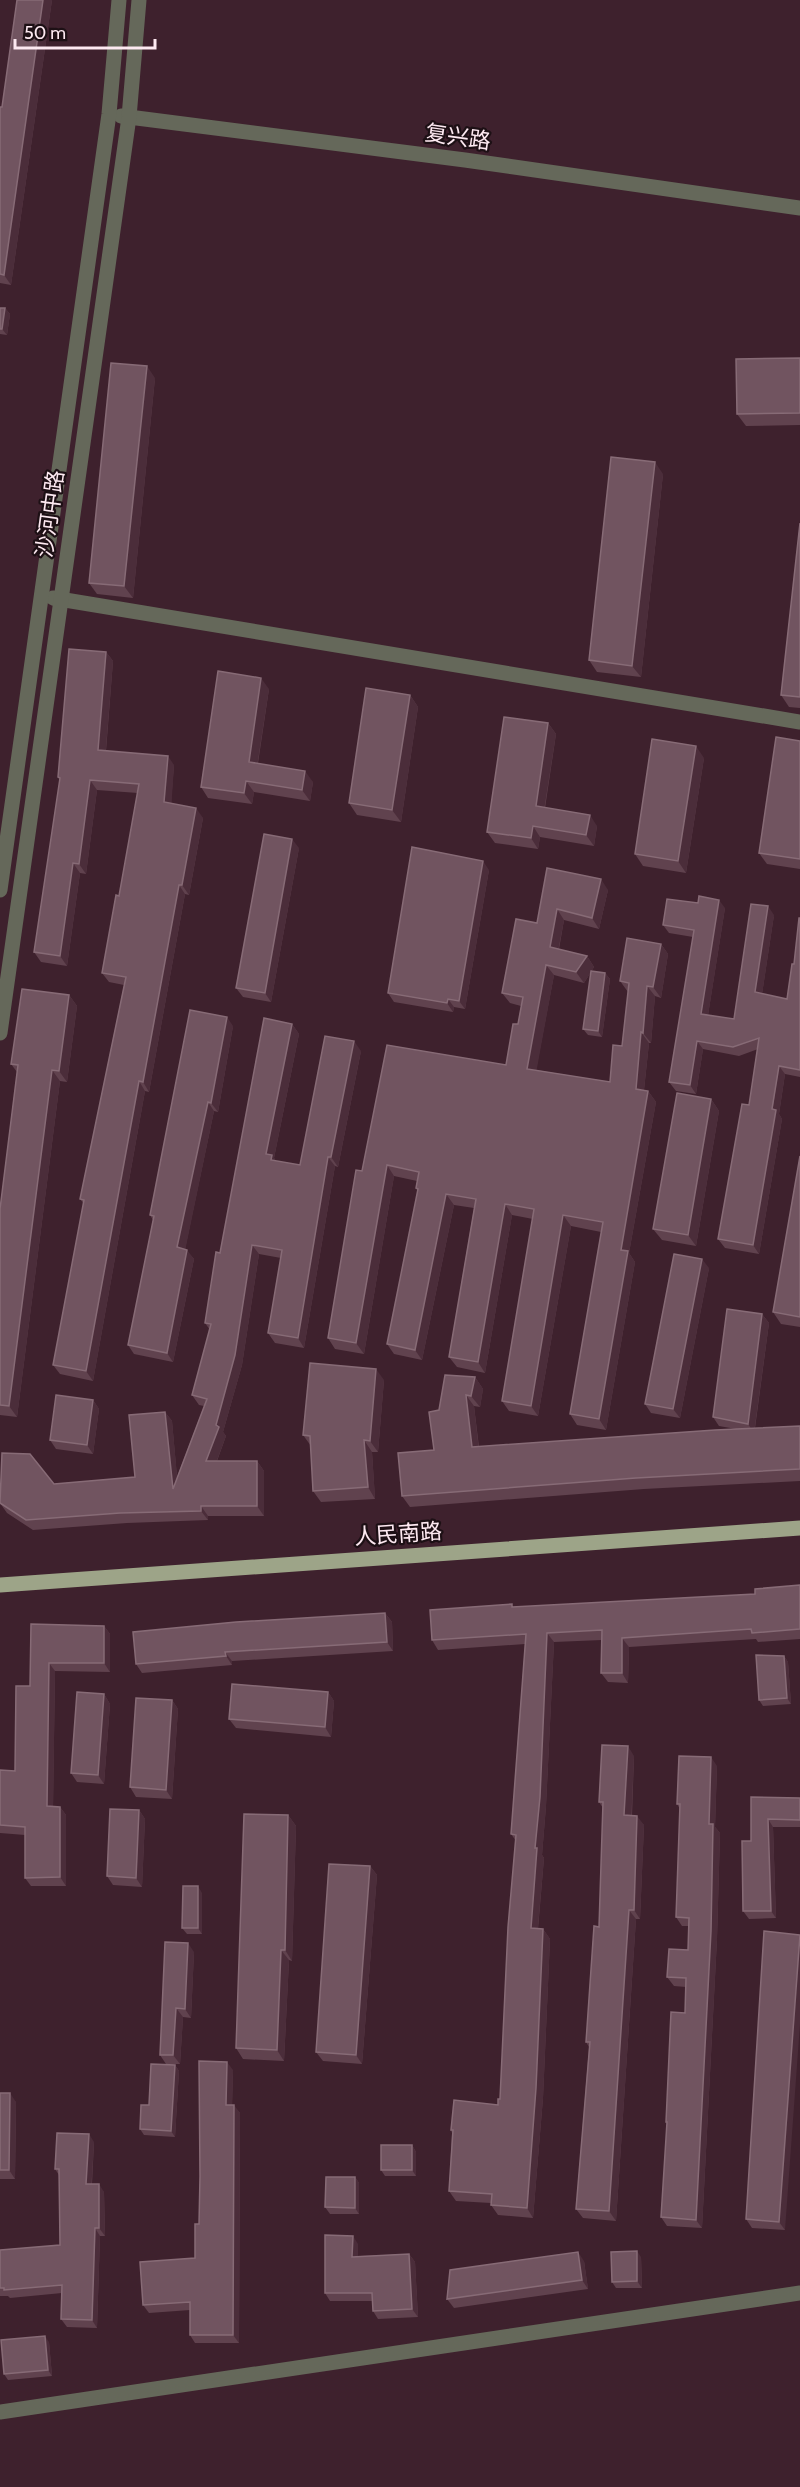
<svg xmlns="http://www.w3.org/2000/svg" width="800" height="2487" font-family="Cabin,'Noto Sans SC',sans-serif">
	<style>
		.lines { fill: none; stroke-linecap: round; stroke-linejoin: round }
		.minor { stroke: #65685a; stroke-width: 15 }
		.major { stroke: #9da488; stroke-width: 15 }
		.wall { fill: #60424e }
		.shaded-wall { fill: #4b2d3a }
		.building { fill: #715460; stroke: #876b76; stroke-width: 1.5 }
		.labels { text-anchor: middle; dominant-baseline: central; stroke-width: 4.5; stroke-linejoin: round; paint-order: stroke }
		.street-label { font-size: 22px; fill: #fde9f1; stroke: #1d1015 }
	</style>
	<rect width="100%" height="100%" fill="#3e212d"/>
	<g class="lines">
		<!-- minor -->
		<g class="minor">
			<polyline points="121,116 465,160 800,208"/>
			<polyline points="53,598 800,722"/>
			<polyline points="0,890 109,114 119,0"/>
			<polyline points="0,1033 129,117 139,0"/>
			<polyline points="0,2412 800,2293"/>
		</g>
		<!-- major -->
		<polyline class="major" points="0,1585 800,1528"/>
	</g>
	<!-- wall -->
	<g class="wall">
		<polygon points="17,0 52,0 11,285 0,283 0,107 2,107"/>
		<polygon points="0,308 5,308 10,314 7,335 0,334"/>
		<polygon points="800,358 800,425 746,426 737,414"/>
		<polygon points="155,378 133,598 97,594 89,583"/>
		<polygon points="663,474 641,677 597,672 589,660"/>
		<polygon points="800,523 800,708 789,707 781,695"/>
		<polygon points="106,652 113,661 106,751 174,765 171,803 203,818 189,895 185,894 149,1092 145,1091 93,1381 60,1374 53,1365 84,1204 80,1199 124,985 109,982 102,973 119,896 138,793 97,790 86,874 80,873 67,966 41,962 34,952 60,780 58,777"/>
		<polygon points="269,689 258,763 313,782 310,801 254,792 252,804 208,798 201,787"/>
		<polygon points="410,695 418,707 401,822 357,815 349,803"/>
		<polygon points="548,723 556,734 545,808 597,826 594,846 540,837 538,849 495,843 487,832"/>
		<polygon points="800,741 800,869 767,864 759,853"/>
		<polygon points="704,758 686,873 643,866 635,854"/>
		<polygon points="299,848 271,1002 243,997 236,988"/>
		<polygon points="547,868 608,890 599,929 564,920 559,949 587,956 594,967 584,983 554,975 536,1070 610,1082 622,1046 628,992 620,981 661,944 668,954 661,998 655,996 651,1043 649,1043 644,1090 648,1091 656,1102 629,1253 635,1262 606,1430 577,1425 570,1414 601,1232 571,1226 538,1416 509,1411 502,1401 533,1219 512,1215 485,1373 457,1367 449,1357 474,1208 454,1205 422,1360 394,1354 387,1344 418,1191 416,1188 417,1181 394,1176 364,1354 335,1349 328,1338 362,1171 506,1065 518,1024 521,1006 510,1003 502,993 537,923"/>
		<polygon points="489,870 465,1009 454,1007 453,1012 394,1002 388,993"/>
		<polygon points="725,908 708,1015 734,1019 774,915 762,994 787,999 794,964 800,918 800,1077 785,1074 779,1114 782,1119 759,1254 725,1248 718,1239 749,1105 758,1049 739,1056 703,1049 696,1094 676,1091 669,1082 693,937 669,933 663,925"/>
		<polygon points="605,973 610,979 602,1037 588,1035 583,1029"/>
		<polygon points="69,995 77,1006 67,1082 60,1081 17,1417 0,1415 0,1209 17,1072 11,1064"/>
		<polygon points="292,1024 299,1034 274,1158 276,1161 300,1165 361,1051 338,1167 335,1166 304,1348 275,1343 268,1333 281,1258 259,1254 242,1365 223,1432 226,1436 217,1461 257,1461 264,1471 264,1516 208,1516 208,1520 127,1523 33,1530 7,1513 0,1503 54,1484 135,1477 165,1412 172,1421 177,1477 204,1406 199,1405 192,1395 210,1330 205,1323 220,1253"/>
		<polygon points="233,1026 218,1112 214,1111 185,1249 194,1259 173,1362 134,1354 128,1345 153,1220 150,1215"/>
		<polygon points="711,1099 719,1111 696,1246 662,1240 653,1229"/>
		<polygon points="800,1156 800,1327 781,1324 773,1312"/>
		<polygon points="709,1268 680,1418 651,1413 645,1404"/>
		<polygon points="762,1314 769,1323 755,1428 800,1426 800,1481 644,1489 410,1507 402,1496 434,1450 439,1410 475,1377 483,1389 480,1407 474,1406 479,1447 736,1429 719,1426 713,1417"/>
		<polygon points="384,1380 378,1452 372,1452 375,1499 321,1502 313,1491 311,1446 303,1435"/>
		<polygon points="93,1400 99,1409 93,1454 56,1449 50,1440"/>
		<polygon points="800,1585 800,1639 758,1642 756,1639 629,1647 628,1683 608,1682 601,1673 602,1640 554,1642 546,1806 542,1855 544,1858 538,1929 543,1929 550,1939 543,2098 533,2218 498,2215 491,2205 491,2203 456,2201 449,2191 452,2133 451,2130 498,2105 500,2099 516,1841 511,1834 525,1644 438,1650 432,1640 514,1607 755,1594"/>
		<polygon points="385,1613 392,1622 393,1651 232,1661 232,1665 142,1673 136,1664"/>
		<polygon points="31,1624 104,1626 110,1634 110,1672 55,1671 53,1806 60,1807 66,1815 66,1886 31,1886 25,1878 25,1835 0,1833 0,1770 15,1771 30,1686"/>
		<polygon points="784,1656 788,1662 791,1704 763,1706 759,1700"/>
		<polygon points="328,1692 334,1701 331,1737 236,1728 229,1719"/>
		<polygon points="104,1694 110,1704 104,1784 77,1782 71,1773"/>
		<polygon points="172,1700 178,1709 172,1799 136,1797 130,1787"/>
		<polygon points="634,1756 632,1816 644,1825 640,1919 636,1919 616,2221 583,2218 576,2209 589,2047 586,2042 599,1927 603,1808 599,1802"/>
		<polygon points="717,1766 715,1827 720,1833 717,1939 702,2228 667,2226 661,2217 667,2124 666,2122 685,2013 686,1987 674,1986 667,1977 688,1950 689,1926 682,1926 676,1917 680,1809 677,1804"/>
		<polygon points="751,1797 800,1798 800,1827 773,1827 776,1918 749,1919 743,1911 751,1841"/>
		<polygon points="139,1810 145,1819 142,1887 113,1885 107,1876"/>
		<polygon points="288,1815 296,1826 292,1961 289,1960 284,2061 243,2059 236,2048"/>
		<polygon points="370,1866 377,1875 362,2064 323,2061 316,2052"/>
		<polygon points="202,1893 202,1934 187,1934 182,1928"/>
		<polygon points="764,1931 785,2230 752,2228 746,2219"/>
		<polygon points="194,1952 191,2018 183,2017 180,2064 166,2064 160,2055"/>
		<polygon points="175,2065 179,2071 175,2137 144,2135 140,2129 149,2105"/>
		<polygon points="233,2070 232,2105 240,2113 239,2343 195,2343 190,2335 190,2310 149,2313 143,2305 195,2258 199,2224"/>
		<polygon points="0,2093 16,2102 15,2179 0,2179"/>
		<polygon points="94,2142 92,2184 104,2192 105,2236 100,2236 97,2328 67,2327 61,2319 62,2293 10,2298 8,2296 0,2296 0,2250 60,2245 59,2175 55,2169"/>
		<polygon points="412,2145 416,2152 416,2176 385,2176 381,2170"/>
		<polygon points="355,2177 359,2183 359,2214 330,2214 325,2207"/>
		<polygon points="358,2244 358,2256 409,2254 415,2262 418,2317 378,2319 373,2311 372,2301 330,2301 325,2293"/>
		<polygon points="641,2257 642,2288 616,2288 612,2282"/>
		<polygon points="584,2261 588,2289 454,2308 447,2299"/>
		<polygon points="49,2342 52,2376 8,2380 4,2374"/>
	</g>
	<!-- shaded-wall -->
	<g class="shaded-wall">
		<polygon points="43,0 52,0 11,285 4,275"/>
		<polygon points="5,308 10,314 7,335 2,329"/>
		<polygon points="147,366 155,378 133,598 124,586"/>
		<polygon points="655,462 663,474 641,677 632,666"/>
		<polygon points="106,652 113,661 105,760 98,750"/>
		<polygon points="261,678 269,689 256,773 249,762"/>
		<polygon points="410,695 418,707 401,822 392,810"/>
		<polygon points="548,723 556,734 543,817 536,806"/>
		<polygon points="696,746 704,758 686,873 678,861"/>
		<polygon points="168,756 174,765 171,812 164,802"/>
		<polygon points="305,771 313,782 310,801 302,790"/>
		<polygon points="90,780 97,790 86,874 79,864"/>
		<polygon points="246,781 254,792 252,804 244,793"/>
		<polygon points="196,808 203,818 189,895 182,885"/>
		<polygon points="590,815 597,826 594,846 586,835"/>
		<polygon points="533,826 540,837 538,849 531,838"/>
		<polygon points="292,839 299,848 271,1002 265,993"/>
		<polygon points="483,861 489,870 465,1009 459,1001"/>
		<polygon points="73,863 80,873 67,966 60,956"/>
		<polygon points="601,879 608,890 599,929 592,918"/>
		<polygon points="179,885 185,894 149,1092 143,1082"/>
		<polygon points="719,900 725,908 707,1022 701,1014"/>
		<polygon points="768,906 774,915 761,1001 755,992"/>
		<polygon points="557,909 564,920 557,957 550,947"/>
		<polygon points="661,944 668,954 661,998 653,987"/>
		<polygon points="587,956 594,967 584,983 576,972"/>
		<polygon points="546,965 554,975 535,1079 527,1069"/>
		<polygon points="605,973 610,979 602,1037 598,1031"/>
		<polygon points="647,986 655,996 651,1043 643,1033"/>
		<polygon points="69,995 77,1006 67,1082 59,1071"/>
		<polygon points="448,999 454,1007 453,1012 447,1003"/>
		<polygon points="227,1017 233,1026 218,1112 211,1103"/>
		<polygon points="292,1024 299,1034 274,1158 279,1165 278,1170 266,1154"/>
		<polygon points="641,1032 649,1043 643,1099 636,1089"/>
		<polygon points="354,1041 361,1051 338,1167 331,1157"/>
		<polygon points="697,1041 703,1049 696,1094 690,1085"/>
		<polygon points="779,1066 785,1074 779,1114 782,1119 759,1254 753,1245"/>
		<polygon points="52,1070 60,1081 17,1417 9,1406"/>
		<polygon points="139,1081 145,1091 93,1381 86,1371"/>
		<polygon points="648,1091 656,1102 629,1253 635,1262 606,1430 599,1419 621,1250"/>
		<polygon points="711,1099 719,1111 696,1246 688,1235"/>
		<polygon points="208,1102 214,1111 184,1256 177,1247"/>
		<polygon points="328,1157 335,1166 304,1348 298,1338"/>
		<polygon points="387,1165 394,1176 364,1354 356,1343"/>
		<polygon points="446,1194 454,1205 422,1360 415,1350"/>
		<polygon points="505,1204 512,1215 485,1373 478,1362"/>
		<polygon points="563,1215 571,1226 538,1416 531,1406"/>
		<polygon points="252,1245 259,1254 242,1365 223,1432 226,1436 213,1471 206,1461 216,1425"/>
		<polygon points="187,1250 194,1259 173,1362 167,1353"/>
		<polygon points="702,1259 709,1268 680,1418 673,1409"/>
		<polygon points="762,1314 769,1323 754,1433 748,1424"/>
		<polygon points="376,1369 384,1380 378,1452 370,1441"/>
		<polygon points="475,1377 483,1389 480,1407 471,1396"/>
		<polygon points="466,1395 474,1406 480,1459 472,1447"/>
		<polygon points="93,1400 99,1409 93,1454 87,1445"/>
		<polygon points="165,1412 172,1421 179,1498 173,1489"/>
		<polygon points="364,1440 372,1452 375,1499 368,1487"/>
		<polygon points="257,1461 264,1471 264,1516 257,1506"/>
		<polygon points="201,1506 208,1516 208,1520 201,1511"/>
		<polygon points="385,1613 392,1622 393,1651 387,1642"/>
		<polygon points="104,1626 110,1634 110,1672 104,1663"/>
		<polygon points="547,1633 554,1642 546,1806 542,1855 544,1858 537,1938 531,1928"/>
		<polygon points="622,1638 629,1647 628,1683 622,1673"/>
		<polygon points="225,1652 232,1661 232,1665 226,1656"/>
		<polygon points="784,1656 788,1662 791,1704 787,1698"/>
		<polygon points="49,1663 55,1671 53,1815 47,1806"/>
		<polygon points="328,1692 334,1701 331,1737 325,1727"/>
		<polygon points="104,1694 110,1704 104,1784 98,1775"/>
		<polygon points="172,1700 178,1709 172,1799 166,1790"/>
		<polygon points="628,1746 634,1756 631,1825 624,1815"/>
		<polygon points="711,1757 717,1766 715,1827 720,1833 717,1939 702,2228 696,2220"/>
		<polygon points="60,1807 66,1815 66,1886 60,1877"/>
		<polygon points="139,1810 145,1819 142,1887 136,1878"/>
		<polygon points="288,1815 296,1826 292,1961 285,1950"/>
		<polygon points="637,1816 644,1825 640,1919 634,1910"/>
		<polygon points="768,1819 773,1827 776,1918 771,1911"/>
		<polygon points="370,1866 377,1875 362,2064 356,2055"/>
		<polygon points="198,1886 202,1893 202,1934 198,1928"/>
		<polygon points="629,1910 636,1919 616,2221 609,2211"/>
		<polygon points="543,1929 550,1939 543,2098 533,2218 527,2208"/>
		<polygon points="800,1936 800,2024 785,2230 779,2222"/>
		<polygon points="188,1943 194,1952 191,2018 185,2009"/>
		<polygon points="281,1950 289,1960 284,2061 277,2050"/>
		<polygon points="176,2008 183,2017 180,2064 173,2055"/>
		<polygon points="227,2062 233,2070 232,2113 226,2105"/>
		<polygon points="175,2065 179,2071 175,2137 171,2131"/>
		<polygon points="10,2093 16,2102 15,2179 9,2170"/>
		<polygon points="234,2105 240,2113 239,2343 233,2335"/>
		<polygon points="89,2134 94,2142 91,2193 86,2184"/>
		<polygon points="412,2145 416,2152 416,2176 412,2170"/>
		<polygon points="355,2177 359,2183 359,2214 355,2208"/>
		<polygon points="99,2184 104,2192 105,2236 99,2228"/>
		<polygon points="95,2228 100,2236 97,2328 92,2320"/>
		<polygon points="353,2236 358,2244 358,2264 352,2257"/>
		<polygon points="637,2251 641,2257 642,2288 637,2281"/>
		<polygon points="578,2252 584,2261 588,2289 582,2280"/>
		<polygon points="409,2254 415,2262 418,2317 412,2309"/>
		<polygon points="45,2336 49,2342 52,2376 48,2370"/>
	</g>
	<!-- building -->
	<g class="building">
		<polygon points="17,0 43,0 4,275 0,274 0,107 2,107"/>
		<polygon points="0,308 5,308 2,329 0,329"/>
		<polygon points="800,358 800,413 737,414 736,359"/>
		<polygon points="111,363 147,366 124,586 89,583"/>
		<polygon points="611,457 655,462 632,666 589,660"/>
		<polygon points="800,523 800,697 781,695"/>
		<polygon points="69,649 106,652 98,750 168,756 164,802 196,808 182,885 179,885 143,1082 139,1081 86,1371 53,1365 84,1200 80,1199 126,977 102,973 116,895 119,896 139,784 90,780 79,864 73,863 60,956 34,952 60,778 58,777"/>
		<polygon points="218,671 261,678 249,762 305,771 302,790 246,781 244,793 201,787"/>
		<polygon points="366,688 410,695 392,810 349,803"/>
		<polygon points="504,717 548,723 536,806 590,815 586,835 533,826 531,838 487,832"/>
		<polygon points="776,737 800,741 800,859 759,853"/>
		<polygon points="652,739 696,746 678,861 635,854"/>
		<polygon points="264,834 292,839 265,993 236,988"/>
		<polygon points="412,847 483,861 459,1001 448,999 447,1003 388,993"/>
		<polygon points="547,868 601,879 592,918 557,909 550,947 587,956 576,972 546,965 527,1069 610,1082 613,1045 622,1046 629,983 620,981 627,938 661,944 653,987 647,986 643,1033 641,1032 636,1089 648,1091 621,1250 628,1251 599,1419 570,1414 603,1222 563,1215 531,1406 502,1401 534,1209 505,1204 478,1362 449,1357 476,1199 446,1194 415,1350 387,1344 418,1189 416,1188 419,1172 387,1165 356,1343 328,1338 356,1170 362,1171 387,1045 506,1065 513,1024 518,1024 523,997 502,993 516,919 537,923"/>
		<polygon points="699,896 719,900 701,1014 734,1019 751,904 768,906 755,992 787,999 792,964 794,964 799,918 800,918 800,1070 779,1066 772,1109 776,1110 753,1245 718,1239 742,1104 749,1105 759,1038 733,1047 697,1041 690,1085 669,1082 694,930 663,925 667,899 698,903"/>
		<polygon points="591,971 605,973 598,1031 583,1029"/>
		<polygon points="22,989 69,995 59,1071 52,1070 9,1406 0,1405 0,1209 18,1065 11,1064"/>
		<polygon points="190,1010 227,1017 211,1103 208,1102 177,1247 187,1250 167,1353 128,1345 154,1216 150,1215"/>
		<polygon points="264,1018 292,1024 266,1154 272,1155 271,1160 300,1165 325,1036 354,1041 331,1157 328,1157 298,1338 268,1333 282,1250 252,1245 235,1355 216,1425 219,1427 206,1461 257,1461 257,1506 201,1506 201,1511 120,1513 26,1520 0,1503 2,1453 30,1454 54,1484 135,1477 129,1415 165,1412 173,1489 207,1399 192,1395 211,1324 205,1323 216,1252 220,1253"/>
		<polygon points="677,1093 711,1099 688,1235 653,1229"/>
		<polygon points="800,1156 800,1317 773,1312"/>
		<polygon points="674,1254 702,1259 673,1409 645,1404"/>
		<polygon points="727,1309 762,1314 748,1424 713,1417"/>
		<polygon points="310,1363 376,1369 370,1441 364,1440 368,1487 313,1491 310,1436 303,1435"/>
		<polygon points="445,1375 475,1377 471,1396 466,1395 472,1447 715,1430 800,1426 800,1469 636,1478 402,1496 398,1453 434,1450 429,1412 439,1410"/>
		<polygon points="56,1395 93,1400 87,1445 50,1440"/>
		<polygon points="800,1585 800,1629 752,1633 751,1629 622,1638 622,1673 601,1673 602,1630 547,1633 540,1797 535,1848 537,1848 531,1928 543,1929 536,2088 527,2208 491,2205 492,2194 449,2191 453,2130 451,2130 454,2100 498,2105 498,2099 500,2099 508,1927 516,1835 511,1834 526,1634 432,1640 430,1610 512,1604 512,1607 755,1594 755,1589"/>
		<polygon points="385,1613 387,1642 225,1652 226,1656 136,1664 133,1632 236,1622"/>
		<polygon points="31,1624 104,1626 104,1663 49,1663 47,1806 60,1807 60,1877 25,1878 25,1827 0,1825 0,1770 15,1771 16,1686 30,1686"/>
		<polygon points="756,1655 784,1656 787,1698 759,1700"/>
		<polygon points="232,1684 328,1692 325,1727 229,1719"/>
		<polygon points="77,1692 104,1694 98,1775 71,1773"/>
		<polygon points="136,1698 172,1700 166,1790 130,1787"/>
		<polygon points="602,1745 628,1746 624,1815 637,1816 634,1910 629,1910 609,2211 576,2209 590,2042 586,2042 594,1926 599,1927 603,1802 599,1802"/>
		<polygon points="679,1756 711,1757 709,1824 713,1824 711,1931 696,2220 661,2217 667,2122 666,2122 671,2012 685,2013 686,1978 667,1977 669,1949 688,1950 689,1918 676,1917 680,1804 677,1804"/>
		<polygon points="751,1797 800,1798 800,1820 768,1819 771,1911 743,1911 742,1841 751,1841"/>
		<polygon points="110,1809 139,1810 136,1878 107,1876"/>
		<polygon points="244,1814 288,1815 285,1950 281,1950 277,2050 236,2048"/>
		<polygon points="329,1864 370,1866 356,2055 316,2052"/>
		<polygon points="183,1886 198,1886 198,1928 182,1928"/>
		<polygon points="764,1931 800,1935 779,2222 746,2219"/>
		<polygon points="165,1942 188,1943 185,2009 176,2008 173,2055 160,2055"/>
		<polygon points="199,2061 227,2062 226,2105 234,2105 233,2335 190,2335 190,2302 143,2305 140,2262 195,2258 195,2224 199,2224 200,2176"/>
		<polygon points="151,2064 175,2065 171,2131 140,2129 141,2105 149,2105"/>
		<polygon points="0,2093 10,2093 9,2170 0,2170"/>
		<polygon points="57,2133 89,2134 86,2184 99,2184 99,2228 95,2228 92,2320 61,2319 62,2285 4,2290 4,2288 0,2288 0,2250 60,2245 59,2169 55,2169"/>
		<rect x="381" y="2145" width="31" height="25"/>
		<polygon points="326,2177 355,2177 355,2208 325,2207"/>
		<polygon points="325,2235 353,2236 352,2257 409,2254 412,2309 373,2311 372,2293 325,2293"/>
		<polygon points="637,2251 637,2281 612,2282 611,2252"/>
		<polygon points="578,2252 582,2280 447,2299 450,2270"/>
		<polygon points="45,2336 48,2370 4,2374 1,2340"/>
	</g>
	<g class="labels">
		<!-- street labels -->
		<g class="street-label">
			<text transform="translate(458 137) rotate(8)">复兴路</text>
			<text transform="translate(50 514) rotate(-82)">沙河中路</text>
			<text transform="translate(398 1534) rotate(-4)">人民南路</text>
		</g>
	</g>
	<!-- scale -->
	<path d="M15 39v9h140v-9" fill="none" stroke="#fde9f1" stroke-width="3"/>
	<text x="24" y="39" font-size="18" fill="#fde9f1" stroke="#1d1015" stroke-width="4.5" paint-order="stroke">50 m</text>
</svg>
